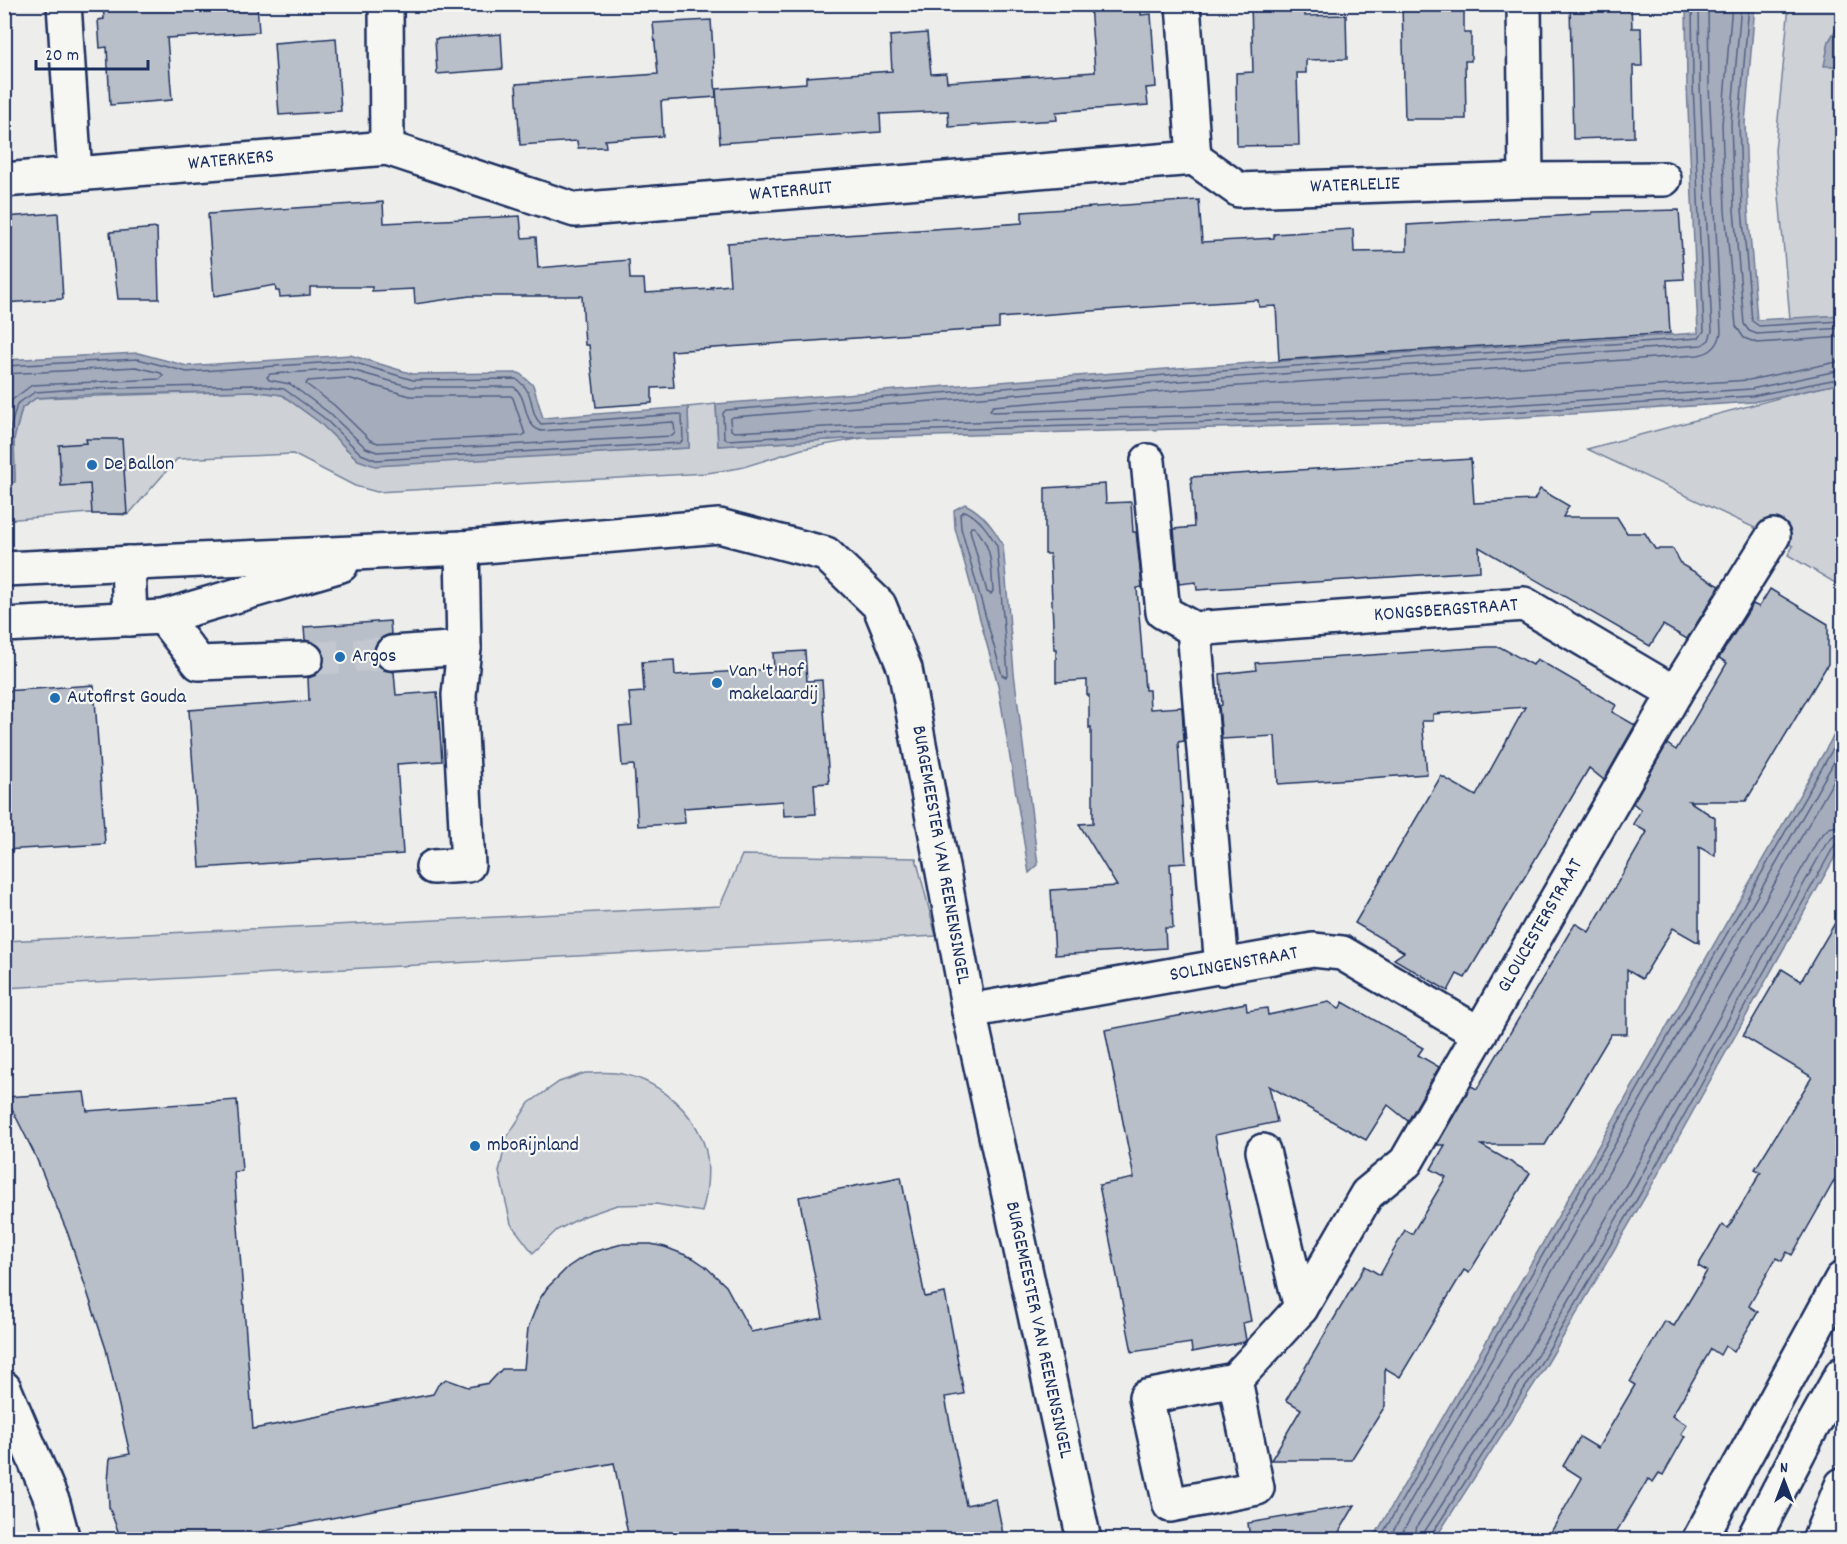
<svg xmlns="http://www.w3.org/2000/svg" width="1847" height="1544" font-family="Dekko,sans-serif">
	<style>
		.green { fill: #ced2d7; stroke: #74809a; stroke-width: 1.5 }
		.water { fill: #a5acbc; stroke: #6e7a96; stroke-width: 1.5 }
		.lines { fill: none; stroke-linecap: round; stroke-linejoin: round }
		.shore { stroke: #526184; stroke-width: 1.5 }
		.building { fill: #b9bfc8; stroke: #1b2f5e; stroke-width: 1.5 }
		.minor-tunnel { stroke: #c3c8d0; stroke-width: 33; stroke-dasharray: 33 16; stroke-linecap: butt }
		.minor-casing { stroke: #1b2f5e; stroke-width: 38 }
		.major-casing { stroke: #1b2f5e; stroke-width: 38 }
		.minor { stroke: #f6f6f2; stroke-width: 33 }
		.major { stroke: #f6f6f2; stroke-width: 33 }
		.poi-dot { fill: #1f6fb2; stroke: #f6f6f2; stroke-width: 2 }
		.labels { text-anchor: middle; dominant-baseline: central; stroke-width: 4.5; stroke-linejoin: round; paint-order: stroke }
		.street-label { font-size: 20px; fill: #1b2f5e; stroke: #f6f6f2 }
		.poi-label { font-size: 20px; fill: #1b2f5e; stroke: #f6f6f2; text-anchor: start }
	</style>
	<rect width="100%" height="100%" fill="#edeeec"/>
	<filter id="ink" filterUnits="userSpaceOnUse"><feTurbulence type="fractalNoise" baseFrequency=".0167" numOctaves="2"/><feDisplacementMap in="SourceGraphic" scale="12" xChannelSelector="R" yChannelSelector="G"/><feConvolveMatrix kernelMatrix="1 2 1 2 8 2 1 2 1" color-interpolation-filters="sRGB"/></filter>
	<g filter="url(#ink)">
		<!-- green -->
		<g class="green">
			<polygon points="1789,5 1842,5 1842,19 1829,41 1825,65 1842,66 1842,315 1790,319 1775,151"/>
			<polygon points="1842,383 1842,587 1788,555 1793,546 1587,449 1801,392"/>
			<polygon points="252,391 282,395 319,422 358,460 689,448 688,407 716,404 718,446 863,438 802,449 740,468 707,473 377,492 355,486 293,454 177,459 128,515 89,513 5,520 5,483 15,481 14,439 22,408 36,398"/>
			<polygon points="742,855 916,858 936,936 5,988 5,941 720,906"/>
			<path d="M585 1073C597 1073 611 1071 622 1074 661 1081 701 1117 707 1157 709 1175 707 1194 702 1212L656 1204 617 1205 582 1217 557 1230 533 1253 511 1224 499 1172 507 1137 529 1103 559 1082Z"/>
		</g>
		<!-- water -->
		<g class="water">
			<polygon points="1686,5 1755,5 1745,123 1748,209 1757,320 1842,315 1842,383 1753,402 1463,421 863,438 718,446 716,404 1179,368 1698,333 1687,86"/>
			<polygon points="1842,19 1842,66 1824,66 1829,41"/>
			<polygon points="138,353 187,366 350,355 413,374 519,373 533,385 543,418 688,407 689,448 375,466 358,460 319,422 282,395 252,391 79,395 36,398 22,408 14,439 15,482 5,483 5,360"/>
			<path d="M965 504C983 513 993 527 1003 545L1014 673 1038 865 1029 873 998 685 955 528 954 510Z"/>
			<polygon points="1842,721 1842,844 1648,1192 1547,1364 1435,1539 1373,1539"/>
		</g>
		<g class="lines">
			<!-- shore -->
			<g class="shore">
				<polyline points="1692,4 1693,85 1704,331 1699,338 1179,374 726,410 723,413 724,438 727,440 863,432 1463,415 1752,396 1842,378"/>
				<polyline points="1699,4 1700,85 1712,331 1709,340 1702,345 1180,381 733,417 730,419 731,430 734,432 862,425 1462,408 1751,389 1842,370"/>
				<path d="M1708 4 1709 85 1721 332C1719 345 1711 353 1698 355L1180 390 993 406 990 410 993 412 1462 399 1749 380 1842 361"/>
				<polyline points="1732,4 1722,124 1725,210 1736,326 1744,338 1757,343 1842,337"/>
				<polyline points="1741,4 1731,123 1734,210 1744,324 1749,331 1757,334 1842,328"/>
				<polyline points="1749,4 1739,123 1742,209 1752,321 1759,326 1842,321"/>
				<path d="M4 366 138 359 187 372 349 361 413 380 516 379C538 394 527 411 541 424L679 414 682 416 683 440 680 443 376 460 361 454 323 417 284 389 252 385 78 389 35 392 17 404 8 438V474L4 477"/>
				<path d="M348 369 411 387H514C529 398 522 425 541 431L672 422 674 424 675 433 672 436 377 452 366 448 328 412 290 384 269 380 267 377 270 374Z"/>
				<polyline points="4,374 136,367 161,373 163,376 160,379 32,385 12,400 4,422"/>
				<polygon points="347,378 410,396 511,396 513,398 525,434 522,436 378,443 370,440 334,405 306,384 308,381"/>
				<path d="M965 511C980 518 989 532 997 546L1008 674 1006 677 1002 675 961 528 960 514Z"/>
				<path d="M971 527H974C993 546 991 566 993 591L991 594 987 592 970 530Z"/>
				<polyline points="1379,1540 1842,733"/>
				<polyline points="1388,1540 1842,748"/>
				<polyline points="1398,1540 1842,766"/>
				<polyline points="1414,1540 1417,1526 1528,1352 1628,1181 1819,838 1829,828 1842,825"/>
				<polyline points="1423,1540 1425,1531 1536,1357 1636,1185 1826,844 1834,836 1842,834"/>
				<polyline points="1431,1540 1432,1534 1542,1361 1643,1189 1833,848 1837,843 1842,841"/>
			</g>
		</g>
		<!-- building -->
		<g class="building">
			<polygon points="103,4 257,4 259,32 167,38 172,100 110,105 107,47 100,48 98,20 104,19"/>
			<polygon points="1090,4 1141,4 1141,15 1151,14 1156,87 1146,88 1148,105 1056,112 1057,120 949,127 948,111 880,114 881,132 720,143 716,89 806,83 806,77 892,71 890,36 927,33 931,74 946,73 947,82 1095,72"/>
			<polygon points="1251,4 1305,4 1305,16 1346,15 1347,59 1306,60 1306,73 1297,73 1299,145 1237,146 1236,73 1253,72"/>
			<polygon points="1402,4 1464,4 1464,33 1471,33 1471,61 1465,61 1466,119 1405,119"/>
			<polygon points="1570,4 1631,4 1632,28 1641,28 1642,66 1633,66 1634,137 1573,139"/>
			<polygon points="711,20 716,97 661,101 663,136 605,140 606,147 578,148 577,141 520,145 516,84 658,74 653,23"/>
			<polygon points="501,34 503,69 437,74 435,39"/>
			<polygon points="336,38 341,111 279,115 274,43"/>
			<polygon points="1199,200 1202,242 1274,238 1274,234 1353,229 1354,252 1407,251 1407,225 1592,214 1592,212 1679,210 1684,279 1667,280 1670,333 1279,360 1276,306 1259,307 1258,300 1118,309 999,318 999,328 671,351 674,387 652,388 652,403 596,407 589,345 585,345 582,296 470,296 415,304 414,289 372,291 372,287 310,287 310,295 280,297 279,291 276,291 275,285 214,296 208,214 383,202 384,223 520,216 522,238 536,237 538,268 629,260 630,279 644,279 645,293 712,289 711,287 730,285 727,243 1022,223 1022,212"/>
			<polygon points="58,213 63,299 4,303 4,240 7,239 5,217"/>
			<polygon points="157,228 159,299 118,299 110,232"/>
			<polygon points="86,439 122,439 127,514 92,514 90,484 61,486 59,445 87,443"/>
			<polygon points="1471,459 1474,503 1534,500 1540,489 1569,506 1563,517 1617,517 1627,533 1645,533 1655,549 1673,549 1682,565 1720,586 1687,639 1663,625 1650,646 1479,547 1480,571 1197,590 1196,582 1179,584 1174,529 1194,527 1191,477"/>
			<polygon points="1105,484 1106,503 1131,502 1133,532 1136,532 1142,587 1137,588 1145,690 1149,690 1150,709 1182,707 1184,741 1178,742 1186,863 1170,864 1173,928 1165,928 1166,948 1055,955 1051,890 1117,886 1079,824 1093,823 1093,759 1091,759 1091,727 1089,728 1089,695 1087,695 1087,680 1056,682 1056,649 1054,649 1050,554 1045,554 1045,488"/>
			<polygon points="1770,589 1828,624 1828,664 1746,801 1689,801 1715,818 1715,856 1699,847 1699,943 1673,928 1642,979 1627,970 1627,1034 1611,1034 1545,1145 1481,1145 1530,1173 1469,1273 1464,1270 1400,1377 1385,1368 1385,1406 1351,1460 1271,1460 1301,1409 1286,1400 1365,1266 1380,1275 1405,1230 1412,1234 1446,1177 1431,1169 1445,1145 1437,1145 1471,1086 1477,1089 1575,923 1589,932 1647,832 1633,824 1641,810 1633,803 1667,744 1676,750 1727,663 1719,658 1753,604 1759,607"/>
			<polygon points="390,621 391,634 381,638 375,645 373,655 376,663 383,670 394,672 396,695 437,692 442,761 397,764 403,854 200,868 189,710 309,701 308,678 316,675 322,668 325,658 322,650 315,643 305,640 304,627"/>
			<polygon points="1487,647 1500,647 1533,665 1537,659 1616,705 1612,712 1635,725 1604,780 1589,768 1465,978 1457,974 1448,991 1394,959 1404,952 1355,923 1441,776 1476,796 1525,707 1433,714 1433,721 1422,721 1427,774 1278,784 1275,736 1222,739 1219,706 1222,705 1220,674 1256,670 1255,663"/>
			<polygon points="805,651 807,681 822,680 829,783 814,784 816,814 784,816 783,801 684,808 685,823 638,826 634,765 622,766 619,726 632,725 629,693 644,692 642,662 674,660 675,675 774,669 773,653"/>
			<polygon points="94,685 105,844 4,850 4,691"/>
			<polygon points="1842,911 1842,1167 1792,1255 1787,1252 1782,1261 1776,1258 1749,1306 1758,1312 1734,1352 1725,1346 1720,1355 1711,1349 1672,1416 1687,1425 1681,1434 1685,1436 1663,1475 1659,1473 1653,1482 1648,1479 1612,1539 1547,1539 1582,1478 1563,1466 1580,1437 1598,1448 1635,1385 1630,1382 1665,1321 1674,1326 1691,1298 1707,1271 1698,1266 1722,1225 1728,1228 1761,1172 1755,1169 1812,1077 1743,1036 1782,969 1801,981"/>
			<polygon points="1329,1002 1339,1009 1343,1002 1423,1048 1418,1055 1439,1067 1408,1121 1388,1105 1366,1140 1269,1086 1277,1122 1215,1135 1251,1321 1243,1323 1246,1340 1244,1342 1192,1352 1191,1343 1132,1352 1099,1185 1134,1178 1105,1030 1246,1003 1247,1011 1267,1008 1268,1015"/>
			<polygon points="84,1092 87,1111 237,1100 242,1171 234,1172 253,1429 433,1394 438,1385 446,1379 468,1387 489,1383 502,1369 524,1369 528,1328 539,1300 547,1288 568,1267 580,1259 593,1252 622,1244 651,1244 665,1247 693,1258 705,1266 726,1286 751,1332 823,1318 799,1197 901,1177 925,1297 945,1293 964,1394 945,1397 966,1505 996,1499 1004,1539 629,1539 614,1463 224,1539 121,1539 109,1507 108,1481 110,1458 130,1454 106,1349 68,1234 35,1155 6,1097"/>
			<polygon points="1355,1505 1335,1539 1250,1539 1248,1523"/>
		</g>
		<g class="lines">
			<!-- minor-tunnel -->
			<polyline class="minor-tunnel" points="306,659 392,653"/>
			<!-- minor casing -->
			<g class="minor-casing">
				<g id="minor">
					<polyline points="64,4 75,174"/>
					<polyline points="386,4 387,148 575,210 1194,158"/>
					<polyline points="1183,4 1194,158"/>
					<polyline points="1524,4 1526,180"/>
					<polyline points="1194,158 1239,190 1526,180 1664,179"/>
					<polyline points="4,180 387,148"/>
					<polyline points="1148,461 1163,612 1194,629"/>
					<polyline points="128,563 130,619"/>
					<polyline points="163,617 199,663 306,659"/>
					<polyline points="392,653 464,648"/>
					<polyline points="433,867 468,865 459,695 464,648 462,548"/>
					<polyline points="1222,968 1194,629 1524,604 1675,693"/>
					<polyline points="969,1011 1313,950 1342,953 1480,1034"/>
					<polyline points="1263,1151 1301,1308"/>
					<polyline points="1235,1380 1257,1488 1170,1505 1146,1397 1235,1380 1301,1308 1367,1194 1406,1162 1675,693 1773,536"/>
					<polyline points="4,1388 53,1503 63,1540"/>
					<polyline points="1819,1540 1842,1485"/>
				</g>
			</g>
			<!-- major casing -->
			<g class="major-casing">
				<g id="major">
					<polyline points="4,569 462,548 719,526 826,554 879,605 905,669 969,1011 1084,1540"/>
					<polyline points="4,625 163,617 341,565"/>
					<polyline points="1699,1540 1842,1279"/>
					<polyline points="1753,1540 1807,1436 1842,1374"/>
				</g>
			</g>
			<!-- minor -->
			<use href="#minor" class="minor"/>
			<!-- major -->
			<use href="#major" class="major"/>
		</g>
	</g>
	<!-- markers -->
	<g class="poi-dot">
		<circle cx="92" cy="465" r="6"/>
		<circle cx="340" cy="657" r="6"/>
		<circle cx="717" cy="683" r="6"/>
		<circle cx="55" cy="698" r="6"/>
		<circle cx="475" cy="1146" r="6"/>
	</g>
	<g class="labels">
		<!-- street labels -->
		<g class="street-label">
			<text transform="translate(231 161) rotate(-5)">WATERKERS</text>
			<text transform="translate(1355 186) rotate(-2)">WATERLELIE</text>
			<text transform="translate(791 192) rotate(-5)">WATERRUIT</text>
			<text transform="translate(1446 611) rotate(-4)">KONGSBERGSTRAAT</text>
			<text transform="translate(940 855) rotate(80)">BURGEMEESTER VAN REENENSINGEL</text>
			<text transform="translate(1541 926) rotate(-60)">GLOUCESTERSTRAAT</text>
			<text transform="translate(1234 965) rotate(-10)">SOLINGENSTRAAT</text>
			<text transform="translate(1038 1330) rotate(78)">BURGEMEESTER VAN REENENSINGEL</text>
		</g>
		<!-- poi labels -->
		<g class="poi-label">
			<text x="104" y="465">De Ballon</text>
			<text x="352" y="657">Argos</text>
			<text x="729" y="672">Van 't Hof<tspan x="729" dy="23">makelaardij</tspan></text>
			<text x="67" y="698">Autofirst Gouda</text>
			<text x="487" y="1146">mboRijnland</text>
		</g>
	</g>
	<!-- margin -->
	<rect width="1847" height="1544" fill="none" stroke="#f6f6f2" stroke-width="24"/>
	<rect x="12" y="12" width="1823" height="1520" fill="none" stroke="#1b2f5e" stroke-width="2" filter="url(#ink)"/>
	<!-- north arrow -->
	<g transform="translate(1784 1481)" stroke="#f6f6f2" stroke-width="4.5" paint-order="stroke">
	<path d="M0-4.5L10 22L0 15L-10 22Z" fill="#1b2f5e"/>
	<text y="-9" font-size="16" font-weight="bold" text-anchor="middle" fill="#1b2f5e">N</text>
	</g>
	<!-- scale -->
	<path d="M36 60v9h112v-9" fill="none" stroke="#1b2f5e" stroke-width="3"/>
	<text x="45" y="60" font-size="18" fill="#1b2f5e" stroke="#f6f6f2" stroke-width="4.5" paint-order="stroke">20 m</text>
</svg>
